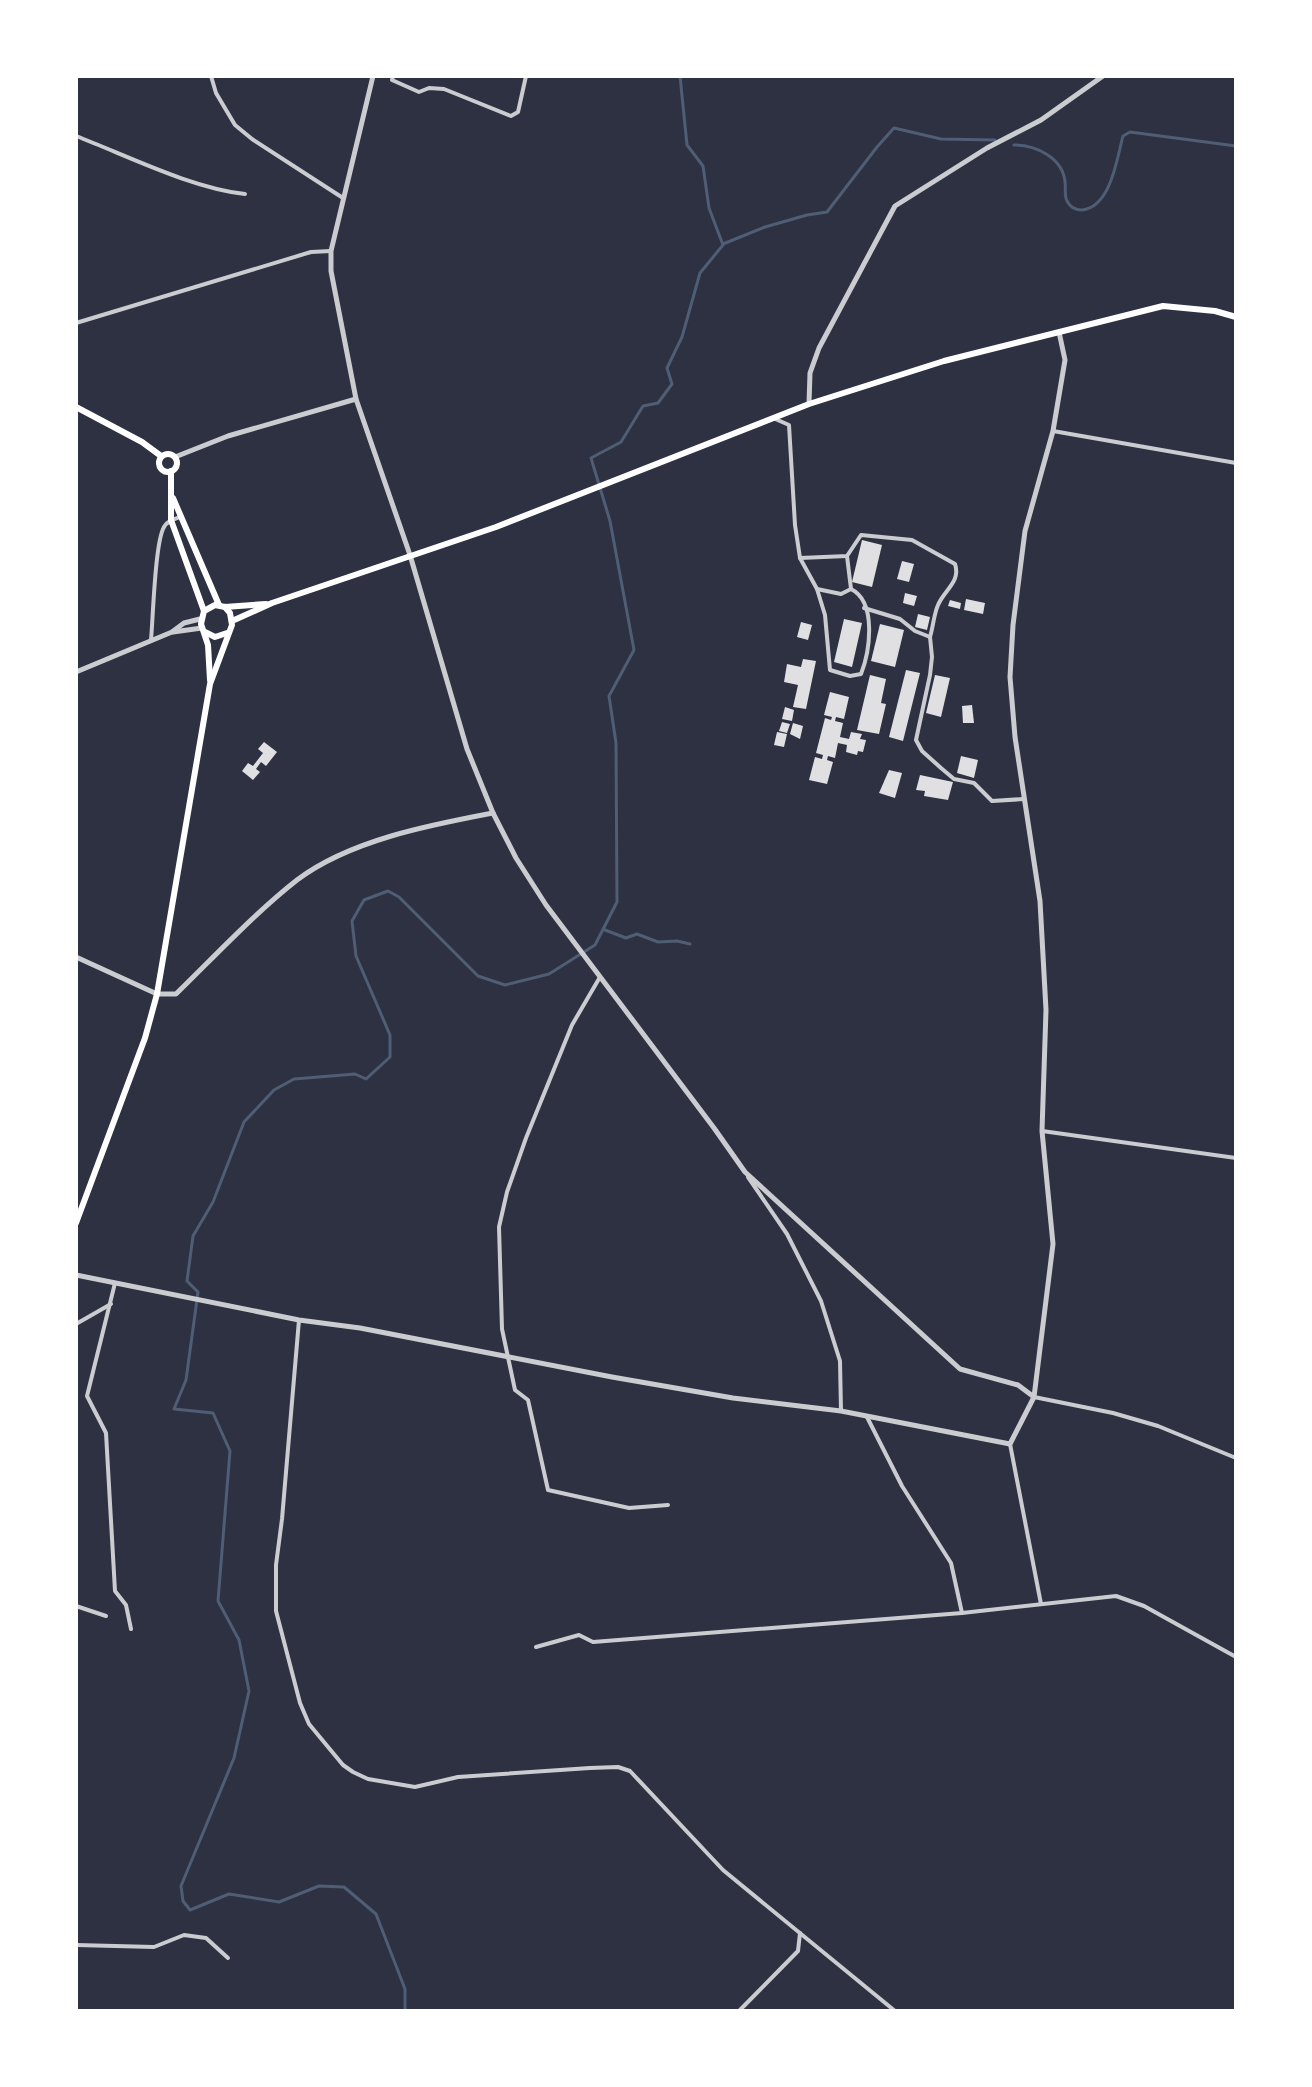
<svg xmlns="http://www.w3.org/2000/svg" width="1312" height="2087" font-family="Manrope,sans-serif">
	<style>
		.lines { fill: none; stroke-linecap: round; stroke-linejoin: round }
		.stream { stroke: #4f5d75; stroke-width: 3 }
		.building { fill: #e0e0e3 }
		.minor { stroke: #caccd0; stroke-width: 4 }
		.tertiary { stroke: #caccd0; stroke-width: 5 }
		.primary { stroke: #fff; stroke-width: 6 }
	</style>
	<rect width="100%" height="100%" fill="#2d3142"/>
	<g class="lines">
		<!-- stream -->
		<g class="stream">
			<path d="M1014 145C1036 145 1063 158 1065 182 1066 189 1064 195 1067 201 1070 207 1076 210 1082 210 1111 207 1117 158 1123 136L1130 132 1236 146"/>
			<polyline points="723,244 765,227 807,215 827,212 877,147 894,128 941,139 995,140"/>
			<polyline points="605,930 626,938 637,934 658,942 677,941 690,944"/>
			<polyline points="405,2011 405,1989 376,1914 344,1887 319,1886 279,1902 229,1894 190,1910 183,1901 181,1886 234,1758 249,1691 239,1640 218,1601 230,1451 213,1413 174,1409 186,1380 198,1292 187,1281 193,1236 213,1202 244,1122 274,1090 294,1079 355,1074 366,1079 390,1057 390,1035 356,956 352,921 364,900 388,891 399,897 478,976 505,985 549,974 595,945 617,902 616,743 609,696 634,650 610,521 591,458 621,442 643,406 658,403 672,384 667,368 682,337 700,273 723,245 709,208 703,166 687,145 680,76"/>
		</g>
	</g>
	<!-- building -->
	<g class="building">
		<polygon points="862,540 882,545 872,587 852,582"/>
		<polygon points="902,561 914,564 909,582 897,579"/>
		<polygon points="905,593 917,596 914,606 903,603"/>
		<polygon points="966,599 985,603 983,614 964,610"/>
		<polygon points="950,600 961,603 960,609 948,606"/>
		<polygon points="918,614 930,617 927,630 915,627"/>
		<polygon points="844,619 862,623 852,667 834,662"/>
		<polygon points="801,622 812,625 808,640 797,637"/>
		<polygon points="880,624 904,630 895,667 871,661"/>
		<polygon points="803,659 816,661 806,709 793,707 798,685 784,682 787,664 801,667"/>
		<polygon points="906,670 920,673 903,741 889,737"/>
		<polygon points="870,675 886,679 881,703 886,704 879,734 857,730"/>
		<polygon points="935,675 950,678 941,717 926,713"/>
		<polygon points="830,692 849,697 844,719 836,717 835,721 843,723 840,737 849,739 851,732 862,734 860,739 866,740 863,752 858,751 857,755 846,752 847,745 838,743 835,758 828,756 827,760 833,762 827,784 809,780 815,757 822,759 823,755 816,753 825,718 831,720 832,717 824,715"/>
		<polygon points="972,705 974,723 963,723 962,706"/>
		<polygon points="785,707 794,710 792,721 782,719"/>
		<polygon points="782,722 790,724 787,733 779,731"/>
		<polygon points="793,723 803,726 800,739 790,734"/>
		<polygon points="777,732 787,734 784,747 774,745"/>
		<polygon points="264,742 277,752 266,766 261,762 256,769 260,772 253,780 242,771 248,763 253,766 263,753 258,749"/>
		<polygon points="961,756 978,760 974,778 957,773"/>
		<polygon points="889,770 902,773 895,798 879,793"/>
		<polygon points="920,775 953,782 948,800 924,796 925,791 916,790"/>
	</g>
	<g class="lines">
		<!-- minor -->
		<g class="minor">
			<polyline points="211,76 216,93 235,125 252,139 343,198"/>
			<polyline points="393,76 392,80 419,92 429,88 444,89 511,116 518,112 526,76"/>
			<path d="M76 136C128 156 191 188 245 194"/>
			<polyline points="76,323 311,252 331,251"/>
			<path d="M773 418 789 425 795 525 800 558 817 589 825 615 830 670 850 676 861 674C870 651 877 602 851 589"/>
			<polyline points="1053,431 1236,463"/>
			<path d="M800 558 847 556 861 535 912 540 955 564C961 582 944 590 938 605 934 614 933 627 930 637L915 631 900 619 864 608"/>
			<polyline points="817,589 841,594 851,589 847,556"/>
			<polyline points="930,637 932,657 930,675 916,740 922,751 941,768 954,779 974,783 992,801 1024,799"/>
			<path d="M151 640C153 619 155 542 164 527 167 521 174 519 180 517"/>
			<polyline points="600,977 572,1025 526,1138 507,1192 499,1227 502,1329 515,1390 528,1400 548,1490 629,1508 668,1505"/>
			<polyline points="1042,1131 1236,1158"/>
			<polyline points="748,1177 787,1234 821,1301 840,1361 841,1411"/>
			<polyline points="115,1283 87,1396 106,1433 115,1591 126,1605 131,1629"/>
			<polyline points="299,1320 282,1519 276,1565 276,1611 300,1703 309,1724 343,1765 353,1772 368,1779 415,1787 458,1777 590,1768 618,1767 630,1771 723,1870 895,2011"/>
			<polyline points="76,1324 111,1304"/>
			<polyline points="1034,1397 1113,1413 1158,1426 1236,1458"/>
			<polyline points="867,1417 902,1486 951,1563 962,1613"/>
			<polyline points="1010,1444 1041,1604"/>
			<polyline points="76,1606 106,1616"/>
			<polyline points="536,1647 579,1635 593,1642 962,1613 1116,1596 1144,1606 1236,1657"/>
			<polyline points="76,1945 154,1947 184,1935 206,1938 228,1958"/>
			<polyline points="739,2011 798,1951 800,1933"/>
		</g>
		<!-- tertiary -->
		<g class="tertiary">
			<polyline points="373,76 331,251 331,271 356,399 410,555 467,749 493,813 516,858 546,905 714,1128 745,1172 960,1369 1018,1385 1034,1397"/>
			<polyline points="809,404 810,373 819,348 895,206 987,148 1041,120 1103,76"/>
			<polyline points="175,457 228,436 356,399"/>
			<polyline points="173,632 202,628"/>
			<polyline points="76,672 172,632 184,623 200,619"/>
			<path d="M76 957 157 994H176C214 957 256 912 297 880 350 840 430 825 493 813"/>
			<polyline points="76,1275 299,1320 360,1328 612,1377 733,1398 841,1411 1010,1444 1034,1397 1053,1244 1042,1131 1046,1010 1040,901 1015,737 1010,677 1013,625 1025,531 1053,431 1065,360 1059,332"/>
		</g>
		<!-- primary -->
		<g class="primary">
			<polyline points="76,407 142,442 161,456"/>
			<circle cx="168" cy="463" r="9"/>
			<polyline points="171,471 171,520 204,611"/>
			<polyline points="173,498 219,605"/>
			<polyline points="232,621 272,603 496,527 809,404 944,361 1163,306 1215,311 1236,317"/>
			<polyline points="205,632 215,637 227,633"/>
			<polyline points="210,680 208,645 201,624 204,611 215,605 225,607 266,604"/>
			<polyline points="76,1223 145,1038 157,994 210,684 232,625 230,613 225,607"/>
		</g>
	</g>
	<!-- border -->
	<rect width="1312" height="2087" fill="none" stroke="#ffffff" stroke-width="156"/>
</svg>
